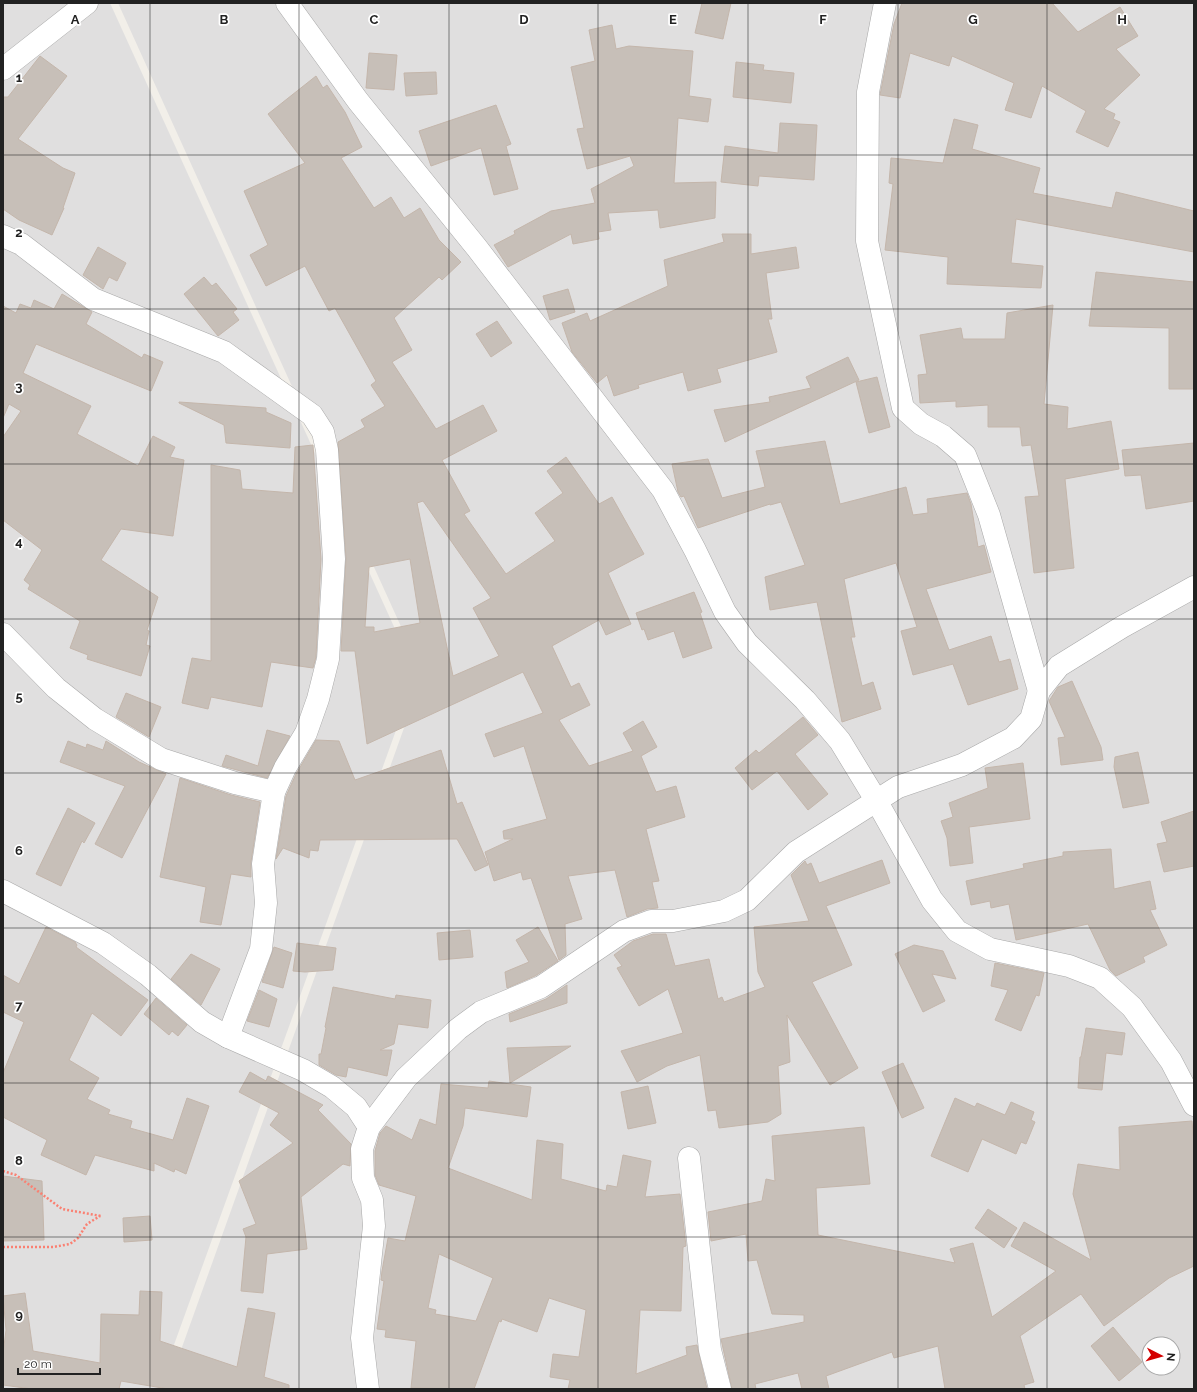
<svg xmlns="http://www.w3.org/2000/svg" width="1197" height="1392" font-family="Raleway,sans-serif">
	<style>
		.residential { fill: #e0dfdf; fill-rule: evenodd }
		.building { fill: #c7bfb8; stroke: #c4b6ab; fill-rule: evenodd }
		.lines { fill: none; stroke-linecap: round; stroke-linejoin: round }
		.minor-casing { stroke: #a9a9a9; stroke-width: 23 }
		.path { stroke: #fa8072; stroke-width: 2.5; stroke-dasharray: 2 2; stroke-linecap: butt }
		.minor { stroke: #fff; stroke-width: 22 }
		.grid { fill: none; stroke: #222; stroke-width: 1; stroke-opacity: 0.55 }
		.grid-label { font-size: 13px; text-anchor: middle; font-weight: bold; fill: #222; stroke: #fff; stroke-width: 3.5; stroke-linejoin: round; paint-order: stroke }
	</style>
	<rect width="100%" height="100%" fill="#f2efe9"/>
	<!-- residential -->
	<g class="residential">
		<polygon points="3,3 110,3 416,675 158,1389 3,1389"/>
		<path d="M118 3H1194V1389H167L423 675ZM1149 1344H1173V1368H1149Z"/>
	</g>
	<!-- building -->
	<g class="building">
		<polygon points="702,3 731,3 723,39 695,33"/>
		<polygon points="902,3 1052,3 1078,32 1120,7 1138,36 1116,49 1140,75 1104,109 1115,114 1113,119 1120,122 1108,147 1076,132 1086,111 1042,86 1031,118 1005,110 1014,83 952,56 949,66 910,53 900,98 880,95 894,24"/>
		<polygon points="612,25 616,49 629,46 693,51 689,96 711,99 708,122 678,118 674,183 716,182 715,218 660,228 658,210 608,213 611,230 598,232 599,239 573,244 571,234 508,267 494,245 515,234 514,231 551,211 595,203 591,189 634,166 630,156 587,169 577,129 584,128 571,67 595,61 589,30"/>
		<polygon points="369,53 397,55 394,90 366,88"/>
		<polygon points="40,56 67,76 18,139 63,168 75,173 63,208 64,208 52,235 19,220 3,209 3,97 8,97"/>
		<polygon points="736,62 764,65 763,70 794,73 791,103 733,97"/>
		<polygon points="436,72 437,94 406,96 404,73"/>
		<path d="M316 76 323 88 327 85 345 112 362 147 341 158 374 208 391 197 404 218 420 208 439 240 461 262 442 280 439 277 394 318 412 350 392 362 436 429 483 405 497 431 442 460 470 511 464 514 506 574 555 541 535 513 563 493 547 471 566 457 599 504 612 497 644 554 608 573 631 624 606 635 599 620 552 646 571 687 579 683 590 705 559 720 589 766 633 751 623 733 643 721 657 747 641 756 656 792 676 786 685 817 646 829 659 881 652 882 658 908 647 909 627 917 615 870 568 876 582 919 565 924 566 955 559 960 531 878 523 880 521 872 494 881 485 852 513 839H504L503 831 547 819 524 746 494 757 485 734 543 713 523 672 367 744 355 651H341L346 558 338 442 365 427 361 420 385 406 371 385 376 381 335 308 329 311 305 266 266 286 250 255 268 245 244 191 305 163 268 114ZM423 501 491 598 473 608 499 656 453 676 417 503ZM410 559 420 623 374 632V627H365L369 567Z"/>
		<polygon points="496,105 511,144 506,146 518,189 494,195 481,148 431,166 419,131"/>
		<polygon points="954,119 978,125 972,149 1040,168 1033,193 1112,208 1116,192 1194,211 1194,252 1016,219 1011,263 1043,266 1041,288 947,284 948,257 885,250 893,184 889,183 891,158 943,163"/>
		<polygon points="780,123 817,125 814,180 759,176 758,186 721,182 725,146 778,153"/>
		<polygon points="722,234 751,234 751,254 796,247 799,268 766,273 772,319 768,319 777,352 717,369 721,382 688,391 683,372 638,385 639,388 614,396 607,375 597,383 572,352 562,323 587,313 590,321 668,286 664,260 724,242"/>
		<polygon points="98,247 126,263 117,281 109,277 103,289 83,275"/>
		<polygon points="1096,272 1194,282 1194,389 1169,389 1169,328 1089,326"/>
		<polygon points="204,277 212,286 216,283 237,309 233,312 239,320 218,336 184,294"/>
		<polygon points="568,289 575,312 550,320 543,296"/>
		<polygon points="62,294 92,312 86,324 142,358 144,354 163,362 151,391 36,344 23,373 91,406 77,434 138,466 153,436 175,447 170,457 184,460 173,536 121,529 101,560 158,597 147,630 149,631 146,645 150,646 141,676 87,659 88,655 70,648 80,621 28,589 30,585 24,580 42,550 3,520 3,437 21,411 9,404 3,418 3,306 16,313 20,304 31,308 34,300 54,309"/>
		<polygon points="1053,305 1044,404 1068,407 1067,429 1111,421 1119,469 1065,479 1074,568 1034,573 1025,497 1039,496 1031,445 1022,446 1020,427 988,427 988,405 956,407 956,401 920,403 918,375 927,374 920,335 961,328 963,339 1005,339 1007,313"/>
		<polygon points="497,321 512,343 491,357 476,334"/>
		<polygon points="848,357 859,380 725,442 714,410 770,402 769,397 811,388 806,377"/>
		<polygon points="877,377 890,427 869,433 856,382"/>
		<polygon points="179,402 266,408 266,412 291,423 290,448 226,443 224,425 179,403"/>
		<polygon points="825,441 840,504 906,487 913,515 928,513 927,499 967,493 971,504 978,547 984,545 991,572 926,589 949,650 991,636 999,662 1010,659 1018,689 968,705 953,664 913,675 901,631 917,627 896,563 844,579 855,637 851,637 862,686 873,682 881,709 842,722 817,602 770,610 765,577 805,565 781,502 770,505 770,504 698,528 684,496 681,497 678,492 672,464 708,459 722,498 765,487 756,451"/>
		<polygon points="1194,443 1194,501 1146,509 1141,475 1125,476 1122,450"/>
		<polygon points="313,445 321,559 316,657 313,668 271,662 262,707 211,697 208,709 182,703 192,658 211,661 211,465 240,470 242,489 293,493 295,447"/>
		<polygon points="694,592 702,612 700,613 712,648 683,658 674,631 648,640 644,629 642,630 636,613"/>
		<polygon points="1072,681 1101,747 1103,760 1061,765 1058,738 1065,737 1049,701 1058,687"/>
		<polygon points="126,693 161,707 149,737 116,717"/>
		<polygon points="803,717 818,735 795,754 828,794 808,810 777,771 752,790 735,768 756,750 759,753"/>
		<polygon points="267,730 290,736 267,778 222,766 226,755 258,766"/>
		<polygon points="316,740 339,741 355,780 441,750 457,804 462,802 488,865 475,871 457,839 320,840 318,851 310,850 309,858 283,848 276,859 286,796 296,774"/>
		<polygon points="68,741 86,748 87,744 103,750 106,741 139,762 166,774 122,858 95,844 125,786 60,762"/>
		<polygon points="1138,752 1149,803 1123,808 1114,767 1115,757"/>
		<polygon points="1023,763 1030,819 969,827 973,863 950,866 947,838 941,821 953,817 949,803 988,788 985,768"/>
		<polygon points="180,778 231,795 260,802 251,862 251,877 231,874 221,925 200,922 206,887 160,877"/>
		<polygon points="68,808 95,823 84,843 82,841 61,886 36,874"/>
		<polygon points="1194,811 1194,866 1164,872 1157,844 1167,842 1161,822"/>
		<polygon points="1111,849 1114,889 1150,881 1156,909 1150,910 1167,945 1143,957 1145,962 1116,976 1110,970 1088,924 1016,940 1009,904 991,908 990,901 971,905 966,881 1024,868 1023,864 1063,856 1063,852"/>
		<polygon points="882,860 890,883 826,906 852,965 812,982 858,1068 830,1085 787,1015 790,1062 778,1066 781,1114 768,1122 719,1128 716,1110 708,1111 700,1055 667,1066 637,1082 621,1051 683,1033 668,989 639,1006 617,968 622,966 614,955 633,941 653,934 666,934 675,966 709,959 718,999 722,997 724,1002 765,987 758,972 754,927 809,921 791,875 805,861 807,865 811,863 819,883"/>
		<polygon points="46,927 75,942 77,945 76,947 148,1000 121,1036 92,1013 69,1060 99,1078 87,1099 110,1110 108,1114 132,1121 130,1128 173,1140 187,1098 209,1106 186,1174 175,1169 174,1172 154,1163 154,1171 95,1155 86,1175 41,1155 47,1140 3,1117 3,1073 24,1022 3,1012 3,975 19,984"/>
		<polygon points="538,927 558,961 535,976 507,988 505,972 529,962 516,940"/>
		<polygon points="470,930 473,957 439,960 437,933"/>
		<polygon points="297,943 336,948 333,970 305,972 293,971"/>
		<polygon points="914,945 943,951 956,979 932,974 945,1001 923,1012 895,954"/>
		<polygon points="274,947 292,953 283,988 262,982"/>
		<polygon points="191,954 220,969 201,1005 171,979"/>
		<polygon points="995,963 1044,973 1039,996 1036,995 1021,1031 995,1020 1008,990 991,986"/>
		<polygon points="567,985 567,1003 510,1022 509,1014 546,999"/>
		<polygon points="333,987 395,999 396,995 431,1000 428,1028 398,1024 394,1044 380,1050 392,1050 387,1076 348,1067 346,1077 336,1075 319,1065 319,1054 321,1054 326,1028 325,1027"/>
		<polygon points="259,990 277,999 269,1027 247,1021"/>
		<polygon points="156,998 187,1025 178,1036 172,1031 169,1035 144,1014"/>
		<polygon points="1086,1028 1125,1033 1122,1055 1106,1053 1102,1090 1078,1088 1080,1057 1081,1057"/>
		<polygon points="571,1046 510,1083 507,1048"/>
		<polygon points="903,1063 924,1108 902,1118 882,1072"/>
		<polygon points="250,1072 266,1081 268,1076 323,1105 318,1110 351,1144 350,1166 343,1164 301,1197 307,1249 267,1254 263,1293 241,1291 246,1237 243,1229 256,1224 239,1181 293,1143 270,1125 279,1113 239,1092"/>
		<path d="M489 1081 531 1087 527 1117 465 1108 463 1126 448 1168 532 1200 537 1140 563 1144 561 1179 606 1191 607 1185 617 1187 623 1155 651 1161 645 1197 680 1194 686 1246 683 1247 681 1311 640 1310 636 1374 687 1355 686 1347 697 1345 707 1389H568L570 1380 550 1377 553 1354 579 1357 586 1310 549 1298 537 1332 502 1319 501 1322 499 1321 474 1389 411 1388 416 1341 385 1337 386 1330 377 1329 384 1281 381 1280 382 1271 388 1238 405 1241 416 1196 379 1185 375 1175V1151L380 1133 386 1126 412 1140 420 1119 436 1125 441 1084 488 1088ZM439 1254 493 1278 476 1321 435 1314 436 1310 428 1308Z"/>
		<polygon points="648,1086 656,1123 628,1129 621,1092"/>
		<polygon points="955,1098 975,1107 977,1103 1005,1115 1011,1102 1034,1112 1031,1120 1035,1122 1026,1144 1021,1142 1016,1154 982,1139 968,1172 931,1156"/>
		<polygon points="1192,1121 1194,1145 1194,1266 1169,1278 1104,1326 1081,1294 1020,1336 1034,1382 1024,1385 1025,1389 945,1389 938,1346 894,1358 892,1352 826,1376 829,1389 802,1389 798,1373 755,1384 756,1389 732,1389 721,1339 804,1322 804,1315 772,1314 757,1260 748,1261 746,1234 711,1241 708,1212 762,1201 766,1179 775,1181 772,1136 864,1127 870,1184 816,1188 818,1235 955,1263 950,1249 973,1243 992,1317 1056,1271 1011,1246 1024,1222 1091,1260 1073,1194 1078,1164 1120,1170 1119,1127"/>
		<polygon points="3,1176 42,1181 44,1240 3,1241"/>
		<polygon points="988,1209 1017,1228 1004,1248 975,1228"/>
		<polygon points="150,1216 152,1240 124,1242 123,1218"/>
		<polygon points="140,1291 162,1292 160,1341 237,1367 248,1308 275,1313 264,1377 289,1385 289,1389 168,1389 121,1381 119,1389 32,1389 3,1385 3,1354 6,1330 3,1296 25,1293 33,1351 100,1363 101,1314 139,1315"/>
		<polygon points="1113,1327 1142,1362 1119,1381 1091,1346"/>
	</g>
	<g class="lines">
		<!-- minor casing -->
		<g class="minor-casing">
			<g id="minor">
				<polyline points="287,3 358,101 477,248 663,490 695,550 725,612 747,643 805,700 840,741 876,800 932,900 957,931 990,949 1069,966 1100,978 1132,1007 1171,1061 1194,1105"/>
				<polyline points="885,3 868,92 867,241 903,408 921,424 943,436 965,455 989,515 1039,691"/>
				<polyline points="3,69 87,3"/>
				<polyline points="3,236 21,244 93,299 224,352 312,415 323,432 327,450 334,559 328,659 318,699 306,733 285,768 274,792 263,864 266,903 261,949 228,1037"/>
				<polyline points="3,634 56,688 95,719 161,759 235,783 274,792"/>
				<polyline points="3,891 103,943 148,975 202,1022 228,1037 303,1070 332,1087 356,1107 369,1127"/>
				<polyline points="689,1158 710,1350 720,1389"/>
				<polyline points="368,1389 362,1338 374,1226 372,1200 363,1178 362,1149 369,1127 406,1078 458,1029 481,1012 541,987 624,931 651,921 673,921 724,911 747,900 796,852 898,787 962,765 1013,738 1031,719 1039,691 1059,666 1122,627 1194,587"/>
			</g>
		</g>
		<!-- path -->
		<g class="path">
			<polyline points="3,1171 16,1175 62,1209 101,1216"/>
			<polyline points="3,1247 53,1247 70,1244 78,1238 87,1224 100,1216"/>
		</g>
		<!-- minor -->
		<use href="#minor" class="minor"/>
	</g>
	<!-- grid -->
	<path class="grid" d="M150 3V1389M299 3V1389M449 3V1389M598 3V1389M748 3V1389M898 3V1389M1047 3V1389M3 155H1194M3 309H1194M3 464H1194M3 619H1194M3 773H1194M3 928H1194M3 1083H1194M3 1237H1194"/>
	<g class="grid-label">
		<text x="75" y="24">A</text>
		<text x="224" y="24">B</text>
		<text x="374" y="24">C</text>
		<text x="524" y="24">D</text>
		<text x="673" y="24">E</text>
		<text x="823" y="24">F</text>
		<text x="973" y="24">G</text>
		<text x="1122" y="24">H</text>
		<text x="19" y="82">1</text>
		<text x="19" y="237">2</text>
		<text x="19" y="391">3</text>
		<text x="19" y="546">4</text>
		<text x="19" y="701">5</text>
		<text x="19" y="855">6</text>
		<text x="19" y="1010">7</text>
		<text x="19" y="1165">8</text>
		<text x="19" y="1319">9</text>
	</g>
	<!-- border -->
	<rect width="1197" height="1392" fill="none" stroke="#222222" stroke-width="8"/>
	<!-- north arrow -->
	<g transform="translate(1161 1356) rotate(96)"><circle r="19" fill="#ffffff" stroke="#a7a7a7"/>
	<path d="M0-3L7 15L0 10L-7 15Z" fill="#d40000"/>
	<text y="-6" font-size="11" font-weight="bold" text-anchor="middle" fill="#222222">N</text>
	</g>
	<!-- scale -->
	<path d="M18 1368v6h82v-6" fill="none" stroke="#222222" stroke-width="2"/>
	<text x="24" y="1368" font-size="12" fill="#222222" stroke="#ffffff" stroke-width="3" paint-order="stroke">20 m</text>
</svg>
